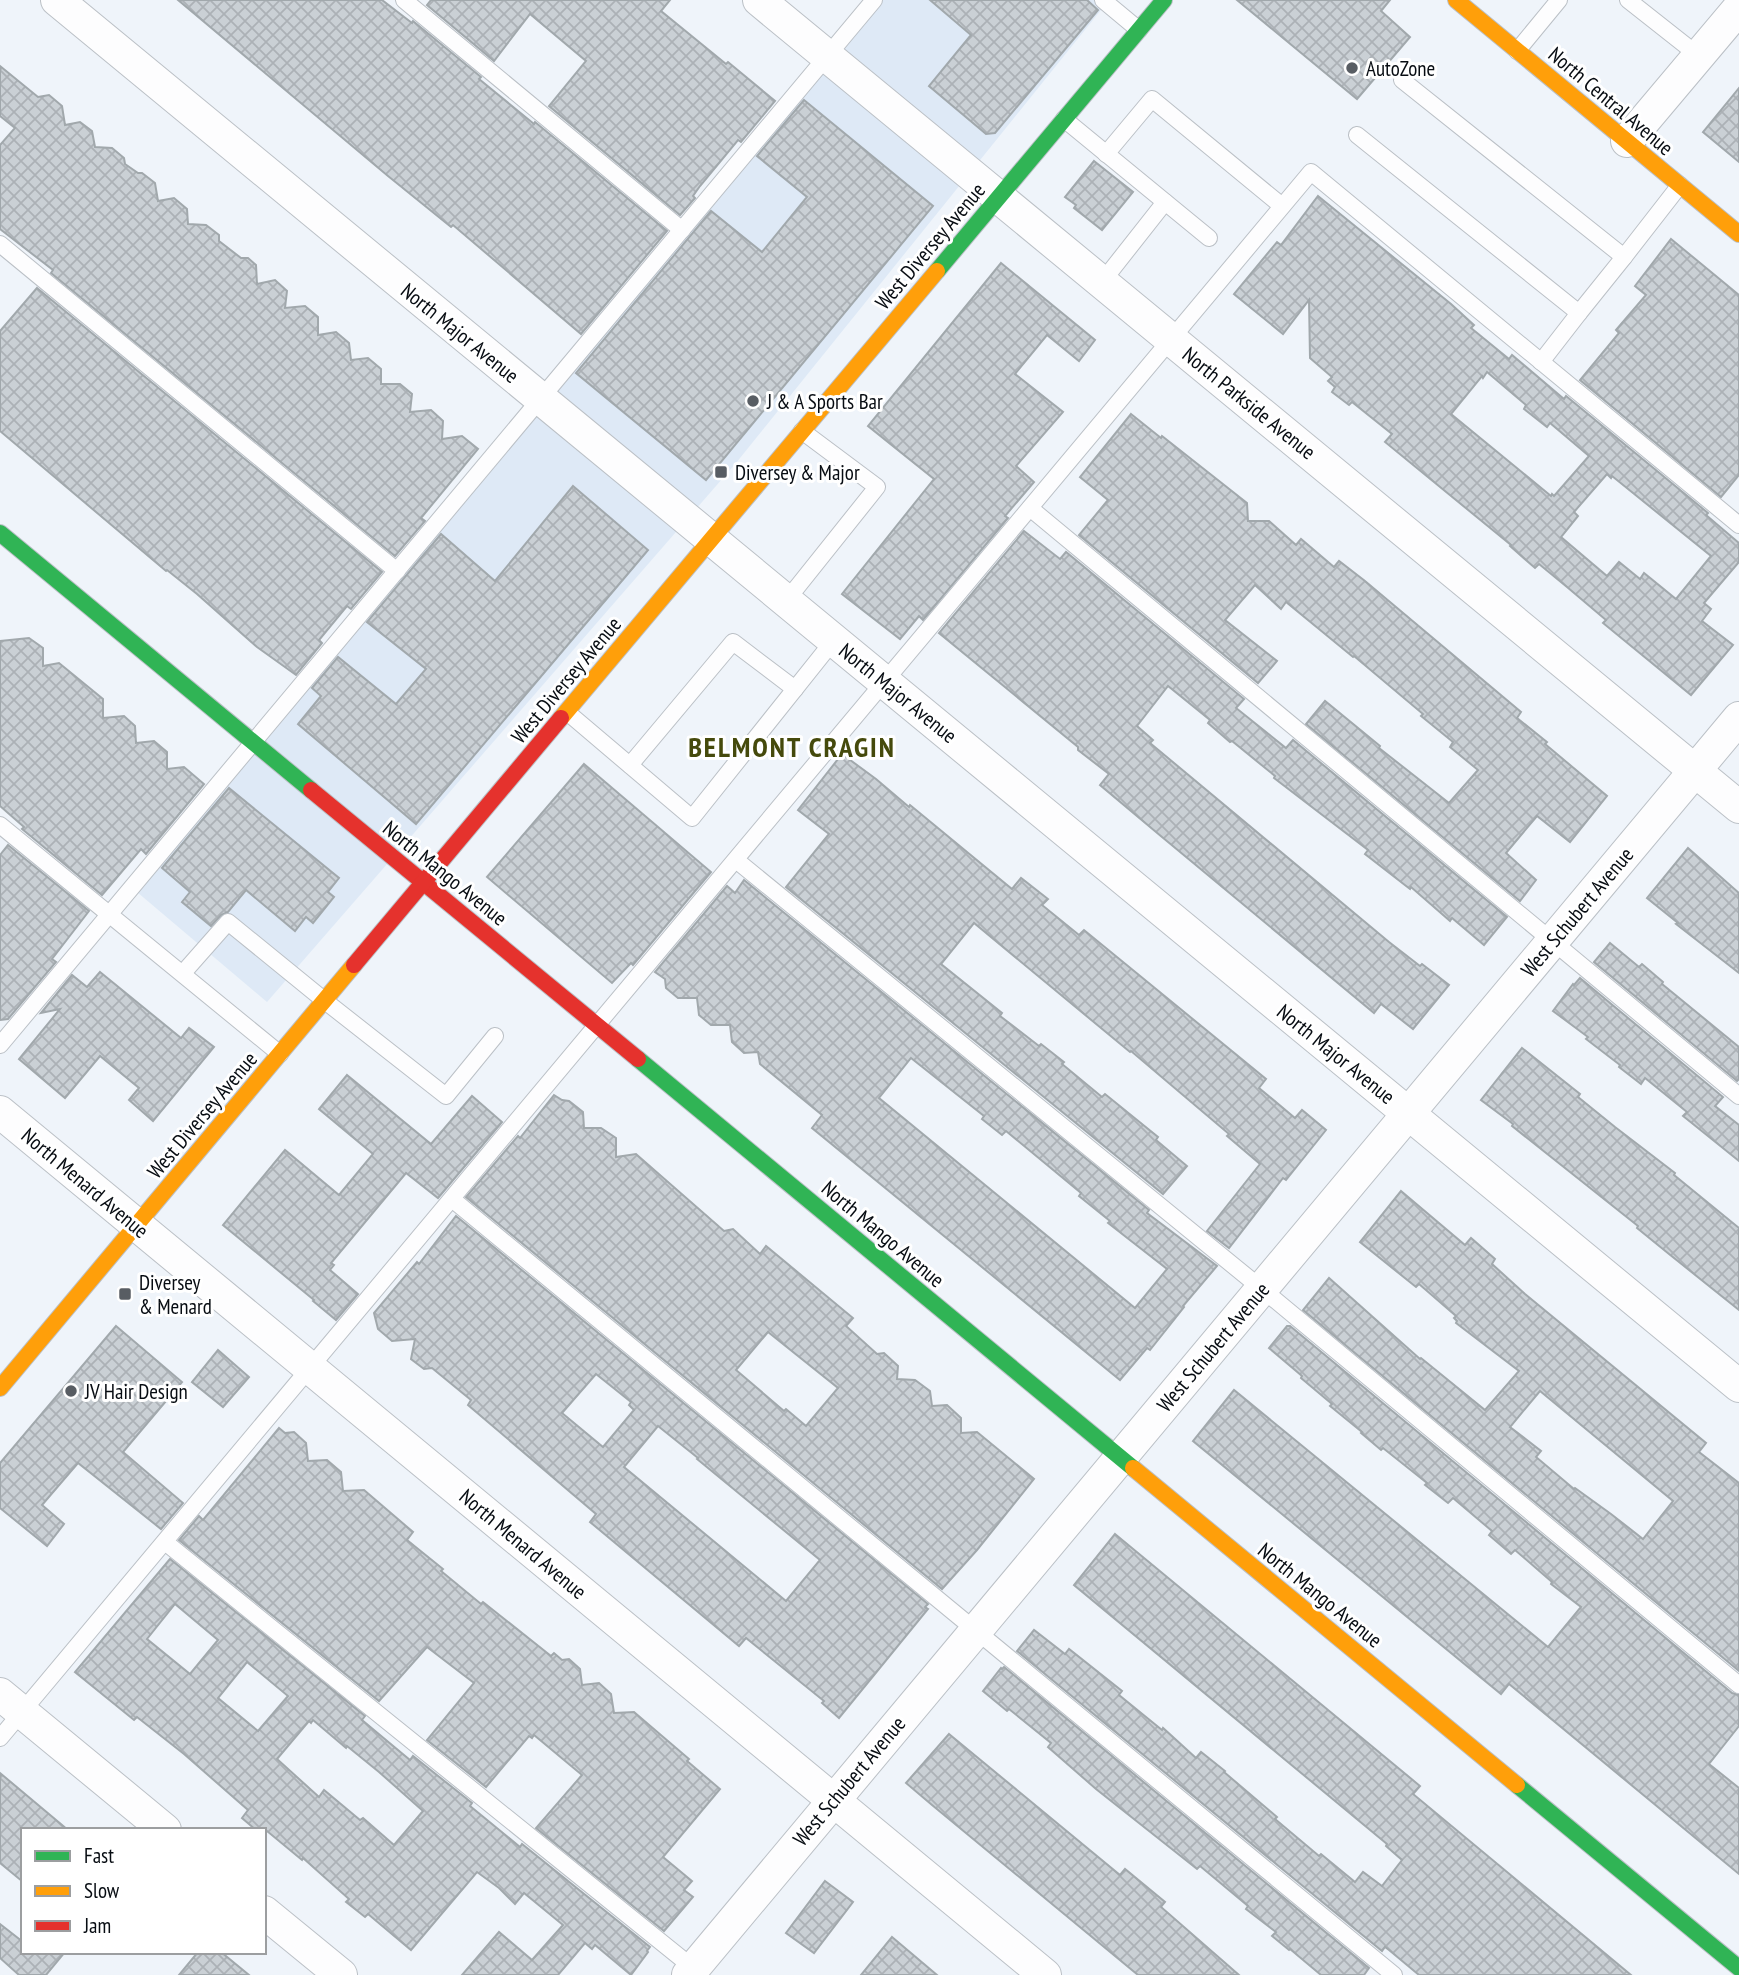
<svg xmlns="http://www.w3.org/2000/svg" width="1739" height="1975" font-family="'PT Sans Narrow',sans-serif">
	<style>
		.built { fill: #dee9f6 }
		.building { fill: url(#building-cross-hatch); stroke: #a1a8ac; stroke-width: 2; fill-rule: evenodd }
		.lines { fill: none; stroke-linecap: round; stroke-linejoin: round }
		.lane-casing { stroke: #bbc0c6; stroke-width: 18 }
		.street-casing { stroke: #bbc0c6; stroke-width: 34 }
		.fast-casing { stroke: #bbc0c6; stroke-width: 18 }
		.slow-casing { stroke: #bbc0c6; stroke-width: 18 }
		.jam-casing { stroke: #bbc0c6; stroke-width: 18 }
		.lane { stroke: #fdfdfe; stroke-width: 16 }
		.street { stroke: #fdfdfe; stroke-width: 32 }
		.fast { stroke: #30b455; stroke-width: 16 }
		.slow { stroke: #ff9f0a; stroke-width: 16 }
		.jam { stroke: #e5322d; stroke-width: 16 }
		.poi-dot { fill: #585d63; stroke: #fff; stroke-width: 2.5 }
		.labels { text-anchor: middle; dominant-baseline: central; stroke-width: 6; stroke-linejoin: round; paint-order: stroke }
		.poi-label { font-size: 21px; fill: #070c12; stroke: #fff; text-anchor: start }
		.street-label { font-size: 21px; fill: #070c12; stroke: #fff }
		.district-label { font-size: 28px; font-weight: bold; letter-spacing: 2px; fill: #454a0c; stroke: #fff }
	</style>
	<defs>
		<pattern id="building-cross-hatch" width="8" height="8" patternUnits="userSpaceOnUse" patternTransform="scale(1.75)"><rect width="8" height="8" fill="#cad0d5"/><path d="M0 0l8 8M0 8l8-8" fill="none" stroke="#acb1b6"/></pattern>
	</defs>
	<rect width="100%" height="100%" fill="#eff4fa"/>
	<!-- built -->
	<polygon class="built" points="876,0 1109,0 736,463 267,1002 137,892"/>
	<!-- building -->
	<g class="building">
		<polygon points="178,0 382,0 412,23 413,21 481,77 479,79 534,124 535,122 667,231 581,334 453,225 451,227 388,176"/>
		<polygon points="431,0 670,0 661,11 726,64 728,62 775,101 741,142 738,140 700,186 693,196 695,198 680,215 549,106 586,61 530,14 494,61 427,5"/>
		<polygon points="930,0 1087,0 1098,10 995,133 986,134 929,86 971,35"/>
		<polygon points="1237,0 1390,0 1381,11 1410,37 1357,99"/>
		<polygon points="0,66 38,97 49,95 62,106 65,125 80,122 92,131 95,147 112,148 124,158 125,164 138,173 142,173 155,183 158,201 174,198 187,209 188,224 206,225 219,235 219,241 241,258 248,258 256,265 257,284 275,280 287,291 285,308 305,306 318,317 318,335 336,332 349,343 351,360 368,358 381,369 381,384 400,384 412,394 410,412 431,410 443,421 442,439 462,436 478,449 421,518 425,521 395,556 51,273 53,270 0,229 0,145 15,128 0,116"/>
		<polygon points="1739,88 1739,162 1703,132"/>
		<polygon points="804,100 933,206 706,480 576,373 711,211 762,252 807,197 757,156"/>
		<polygon points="1094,161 1133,192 1102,230 1074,208 1076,205 1065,197"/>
		<path d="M1318 196 1451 304 1474 325 1471 328 1509 359 1512 355 1564 399 1566 396 1708 513 1706 515 1739 543V562L1704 603 1711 609 1702 621 1733 645 1691 695 1603 623 1606 620 1567 587 1539 564 1535 568 1510 546 1511 545 1385 442 1392 434 1352 402 1349 405 1332 392 1335 387 1328 381 1332 377 1310 358 1309 300 1283 334 1234 294 1277 242 1281 245ZM1487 372 1526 405 1524 409 1547 427 1550 423 1589 456 1554 496 1552 494 1551 496 1451 414 1482 376 1483 378ZM1607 474 1611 478 1612 476 1711 556 1676 599 1644 573 1640 579 1619 562 1607 576 1561 537 1578 516 1574 512Z"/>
		<polygon points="1671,239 1739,295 1739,475 1721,497 1580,380 1619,333 1616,330 1646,295 1635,286"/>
		<polygon points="1001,263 1095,340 1079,361 1047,335 1015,374 1063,412 1016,466 1034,482 1005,516 1008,518 923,620 919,616 900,639 842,594 934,479 868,426"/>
		<polygon points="37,288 382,572 351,609 347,606 319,640 322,643 296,675 257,647 197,594 167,570 166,571 0,431 0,331"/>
		<polygon points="1131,414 1161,438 1162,436 1247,503 1248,521 1269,521 1296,545 1301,539 1334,567 1339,561 1365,581 1521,712 1517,718 1547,742 1545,744 1607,796 1570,842 1537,816 1506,853 1536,880 1520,901 1306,724 1325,701 1380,746 1379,748 1449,803 1478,770 1450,747 1453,742 1421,716 1423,714 1354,656 1353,657 1286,602 1281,609 1255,585 1225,620 1277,661 1258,683 1079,535 1108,500 1080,477"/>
		<polygon points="573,486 648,550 416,824 298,724 321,696 312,688 338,657 396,704 426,669 367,622 441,534 495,581"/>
		<polygon points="1024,531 1060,559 1066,552 1244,699 1236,708 1286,748 1293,740 1507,917 1484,945 1452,918 1450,921 1411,887 1410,889 1365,854 1368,850 1274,778 1275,776 1232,741 1230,742 1208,723 1210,720 1168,686 1137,726 1153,740 1150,743 1389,942 1420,966 1422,964 1449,985 1413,1029 1381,1004 1374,1013 1162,837 1100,785 1109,774 1078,750 1078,747 939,633"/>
		<polygon points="29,638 43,648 43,666 59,663 103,699 103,718 124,716 135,726 136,743 154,741 167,752 167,769 184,767 204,784 146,854 141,849 102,895 22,829 24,827 0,806 0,641"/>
		<polygon points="842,754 876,779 909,807 910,805 1012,889 1021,878 1048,899 1042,905 1079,935 1084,930 1266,1079 1259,1088 1295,1118 1302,1110 1326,1130 1286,1180 1283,1178 1229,1248 1207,1231 1260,1164 1227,1136 1229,1134 1131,1051 1130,1052 974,923 941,964 1002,1013 1000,1016 1039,1046 1041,1044 1064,1062 1062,1064 1102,1097 1105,1094 1158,1137 1156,1140 1187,1166 1163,1194 786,887 829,834 798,810"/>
		<polygon points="584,764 711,872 633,965 631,963 612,983 487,877"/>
		<polygon points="229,788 339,878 328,892 334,897 313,923 306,917 295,931 246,890 228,912 221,915 211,926 182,902 190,892 162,868"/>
		<polygon points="8,845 89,911 52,959 56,962 8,1019 0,1020 0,855"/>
		<polygon points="1688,848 1739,893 1739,973 1676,924 1678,923 1647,898"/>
		<path d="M744 880 1149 1210 1147 1213 1217 1266 1183 1306 1184 1307 1150 1350 1147 1348 1120 1380 812 1128 822 1115 760 1064 758 1052 744 1053 732 1042 730 1025H711L699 1015 697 998H678L666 988 665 979 655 972 727 886 735 893ZM911 1058 984 1116 982 1119 1002 1135 1006 1131 1081 1193 1079 1196 1110 1221 1108 1223 1167 1269 1135 1308 879 1098Z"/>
		<polygon points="1610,943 1639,967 1642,964 1663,982 1662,984 1739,1047 1739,1079 1737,1081 1594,962"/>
		<polygon points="100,972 181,1038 189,1028 214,1047 153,1121 129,1100 139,1088 100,1056 65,1098 19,1059 60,1009 41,1013 72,975 87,987"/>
		<polygon points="1580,978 1723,1097 1715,1106 1739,1125 1739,1161 1683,1116 1687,1112 1645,1078 1641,1084 1619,1067 1620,1065 1586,1039 1588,1037 1553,1011 1573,984 1574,985"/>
		<polygon points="1522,1048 1580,1094 1578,1097 1615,1127 1675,1173 1674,1175 1739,1228 1739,1310 1669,1254 1637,1228 1638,1226 1512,1126 1513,1124 1481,1100"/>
		<polygon points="347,1075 431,1144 472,1096 502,1122 438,1198 406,1173 331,1263 334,1265 330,1270 358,1294 336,1320 313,1301 314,1300 223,1225 285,1150 339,1195 373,1154 319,1109"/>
		<path d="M554 1095 562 1100 569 1101 583 1112 584 1128H601L616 1138V1157L636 1154 724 1231 733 1229 760 1254 766 1246 853 1318 846 1326 877 1354 884 1353 898 1366 897 1379 915 1380 930 1391 932 1406 947 1405 961 1418V1433L977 1432 1034 1479 977 1550 942 1589 466 1197 518 1136 520 1138ZM768 1332 838 1388 806 1426 786 1409 784 1411 736 1370Z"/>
		<path d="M1401 1191 1465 1245 1471 1238 1495 1259 1492 1264 1525 1294 1706 1443 1699 1452 1739 1483V1671L1303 1310 1329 1278 1420 1359 1421 1358 1485 1410 1519 1371 1456 1323 1457 1321 1454 1318 1456 1316 1419 1284 1416 1287 1360 1242ZM1540 1391 1673 1501 1643 1539 1611 1514 1575 1488 1574 1489 1536 1457 1541 1451 1510 1427Z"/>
		<path d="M456 1216 928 1604 925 1607 928 1609 839 1718 822 1703 824 1701 746 1638 739 1646 590 1522 596 1514 468 1405 471 1400 432 1368 424 1369 411 1359 415 1339 392 1341 378 1329 374 1313 417 1262 419 1264ZM596 1374 631 1402 629 1405 634 1410 603 1447 562 1413ZM658 1426 698 1458 697 1459 820 1560 786 1601 624 1467Z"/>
		<polygon points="116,1326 182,1382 123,1452 183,1503 161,1529 78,1463 42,1505 64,1524 47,1546 0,1508 0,1463"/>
		<polygon points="1287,1326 1290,1326 1732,1693 1739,1695 1739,1726 1709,1764 1739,1788 1739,1874 1509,1684 1501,1694 1193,1441 1234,1390 1548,1647 1581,1607 1551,1584 1552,1582 1515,1550 1511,1554 1489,1535 1492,1531 1453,1498 1448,1503 1425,1485 1427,1483 1383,1448 1381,1450 1361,1433 1362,1432 1330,1406 1332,1404 1301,1378 1302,1376 1269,1348"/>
		<polygon points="218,1350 249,1377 223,1407 192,1382"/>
		<polygon points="279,1428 285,1433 294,1432 306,1443 308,1461 327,1460 341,1472 343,1491 364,1490 413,1532 407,1540 443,1569 441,1571 481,1604 483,1602 551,1656 554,1653 562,1660 569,1659 580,1669 582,1685 599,1683 611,1694 614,1713 634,1712 689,1759 687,1761 720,1789 663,1857 692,1881 684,1890 693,1897 664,1931 536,1828 582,1775 534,1735 532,1738 529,1736 486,1787 427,1740 474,1683 427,1647 379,1701 179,1540 199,1516 203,1520"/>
		<polygon points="1115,1534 1420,1786 1413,1794 1631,1975 1419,1975 1389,1950 1385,1947 1382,1951 1017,1651 1034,1630 1065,1654 1069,1649 1122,1691 1119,1695 1162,1730 1163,1728 1196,1758 1201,1752 1225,1771 1224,1772 1277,1817 1275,1819 1319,1856 1321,1854 1355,1882 1363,1872 1382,1886 1402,1860 1386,1846 1387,1844 1074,1585"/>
		<path d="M170 1559 365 1716 362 1720 410 1760 413 1756 472 1803 470 1806 520 1847 522 1844 650 1947 647 1951 648 1952 631 1975 595 1945 592 1949 585 1943 558 1975H462L499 1932 532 1960 563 1925 524 1893 515 1904 499 1888 477 1872 411 1950 368 1914 365 1917 346 1902 349 1899 303 1858 302 1860 267 1831 264 1834V1830H256L242 1818 248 1810 184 1754 137 1717 134 1720 75 1672ZM175 1604 218 1640 190 1674 147 1639ZM247 1662 288 1696 258 1731 218 1698ZM313 1720 346 1748 347 1746 379 1772 423 1811 394 1845 363 1818 360 1820 324 1790 319 1797 277 1759 309 1721 311 1723Z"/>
		<polygon points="1004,1667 1369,1968 1364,1975 1321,1975 1290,1949 1289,1950 1272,1936 1276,1932 1246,1909 1248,1906 1200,1866 1197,1869 1096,1789 1048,1747 1051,1743 1009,1709 1007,1711 983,1691 1001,1668 1002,1669"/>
		<polygon points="949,1734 1120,1875 1125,1869 1165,1902 1161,1907 1239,1975 1138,1975 932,1805 906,1783"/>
		<polygon points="0,1773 68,1830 23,1830 23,1882 0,1863"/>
		<polygon points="825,1881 853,1902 814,1953 786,1933"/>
		<polygon points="0,1924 23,1942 23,1952 65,1952 46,1975 19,1975 0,1958"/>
		<polygon points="892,1937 937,1975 861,1975"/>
		<polygon points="198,1952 221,1952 249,1975 179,1975"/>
	</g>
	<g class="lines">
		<!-- lane casing -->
		<g class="lane-casing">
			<g id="lane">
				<polyline points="404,0 682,230"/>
				<polyline points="1103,0 1139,30"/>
				<polyline points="1628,0 1699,56"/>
				<polyline points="1517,51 1559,0"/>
				<polyline points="1402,80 1624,257 1680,185"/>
				<polyline points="1064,119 1209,238"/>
				<polyline points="1357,135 1579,313 1624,257"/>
				<polyline points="1106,154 1152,99 1282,206"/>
				<polyline points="0,244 397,571"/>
				<polyline points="1102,282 1165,202"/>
				<polyline points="1541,362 1579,313"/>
				<polyline points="1030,508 1739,1096"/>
				<polyline points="786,601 877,487 802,431"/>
				<polyline points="567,712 692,818 834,640"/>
				<polyline points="630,765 733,642 795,689"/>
				<polyline points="0,825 280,1054"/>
				<polyline points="736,860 1262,1289 1739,1685"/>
				<polyline points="183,973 228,922 325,1001 446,1096 495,1036"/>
				<polyline points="0,1045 874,0"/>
				<polyline points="452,1199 1394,1975"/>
				<polyline points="165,1542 697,1971"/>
				<polyline points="0,1738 1311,172 1739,525"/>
			</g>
		</g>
		<!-- street casing -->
		<g class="street-casing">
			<g id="street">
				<polyline points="57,0 1739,1386"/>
				<polyline points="759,0 1739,807"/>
				<polyline points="1627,141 1739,8"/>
				<polyline points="0,1112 1045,1975"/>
				<polyline points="0,1694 165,1830"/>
				<polyline points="264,1912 341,1975"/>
				<polyline points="688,1975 1739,718"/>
			</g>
		</g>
		<!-- fast casing -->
		<g class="fast-casing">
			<g id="fast">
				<polyline points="937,271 1164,0"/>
				<polyline points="0,533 311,790"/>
				<polyline points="638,1059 1133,1468"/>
				<polyline points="1517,1785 1739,1968"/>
			</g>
		</g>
		<!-- slow casing -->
		<g class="slow-casing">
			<g id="slow">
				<polyline points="1456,0 1739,234"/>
				<polyline points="561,718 937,271"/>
				<polyline points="0,1388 354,965"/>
				<polyline points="1133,1468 1517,1785"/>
			</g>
		</g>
		<!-- jam casing -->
		<g class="jam-casing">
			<g id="jam">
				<polyline points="311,790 638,1059"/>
				<polyline points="354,965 561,718"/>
			</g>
		</g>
		<!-- lane -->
		<use href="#lane" class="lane"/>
		<!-- street -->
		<use href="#street" class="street"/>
		<!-- fast -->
		<use href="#fast" class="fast"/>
		<!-- slow -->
		<use href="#slow" class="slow"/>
		<!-- jam -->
		<use href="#jam" class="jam"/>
	</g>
	<!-- markers -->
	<g class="poi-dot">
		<circle cx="1352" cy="68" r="7"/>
		<circle cx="753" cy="401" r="7"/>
		<rect x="714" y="465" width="14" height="14" rx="3.5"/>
		<rect x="118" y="1287" width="14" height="14" rx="3.5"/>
		<circle cx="71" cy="1391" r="7"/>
	</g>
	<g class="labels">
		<!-- poi labels -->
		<g class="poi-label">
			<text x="1366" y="68">AutoZone</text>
			<text x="767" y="401">J &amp; A Sports Bar</text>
			<text x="735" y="472">Diversey &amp; Major</text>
			<text x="139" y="1282">Diversey<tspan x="139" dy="24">&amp; Menard</tspan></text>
			<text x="85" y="1391">JV Hair Design</text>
		</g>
		<!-- street labels -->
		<g class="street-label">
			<text transform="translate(1611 101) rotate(40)">North Central Avenue</text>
			<text transform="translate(930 246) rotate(-50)">West Diversey Avenue</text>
			<text transform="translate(460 333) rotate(39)">North Major Avenue</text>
			<text transform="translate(1249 403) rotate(39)">North Parkside Avenue</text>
			<text transform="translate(566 680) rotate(-50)">West Diversey Avenue</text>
			<text transform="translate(898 693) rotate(39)">North Major Avenue</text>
			<text transform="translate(445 873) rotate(39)">North Mango Avenue</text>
			<text transform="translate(1577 912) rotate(-50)">West Schubert Avenue</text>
			<text transform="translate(1336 1054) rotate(39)">North Major Avenue</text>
			<text transform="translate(202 1115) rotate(-50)">West Diversey Avenue</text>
			<text transform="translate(85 1183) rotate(40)">North Menard Avenue</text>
			<text transform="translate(883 1234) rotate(40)">North Mango Avenue</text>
			<text transform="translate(1213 1347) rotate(-50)">West Schubert Avenue</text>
			<text transform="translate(523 1544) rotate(40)">North Menard Avenue</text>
			<text transform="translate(1320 1595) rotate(39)">North Mango Avenue</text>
			<text transform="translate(849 1781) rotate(-50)">West Schubert Avenue</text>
		</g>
		<!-- district labels -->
		<g class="district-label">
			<text x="792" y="746">BELMONT CRAGIN</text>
		</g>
	</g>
	<!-- legend -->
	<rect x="21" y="1828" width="245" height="126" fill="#ffffff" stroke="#9c9ea0" stroke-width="2"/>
	<rect x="35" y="1851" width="35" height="10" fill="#30b455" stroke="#9c9ea0" stroke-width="2"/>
	<text x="84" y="1863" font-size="21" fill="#070c12">Fast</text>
	<rect x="35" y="1886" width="35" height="10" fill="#ff9f0a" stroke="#9c9ea0" stroke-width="2"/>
	<text x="84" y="1898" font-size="21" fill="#070c12">Slow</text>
	<rect x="35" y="1921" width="35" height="10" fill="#e5322d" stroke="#9c9ea0" stroke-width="2"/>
	<text x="84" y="1933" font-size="21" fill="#070c12">Jam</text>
</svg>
